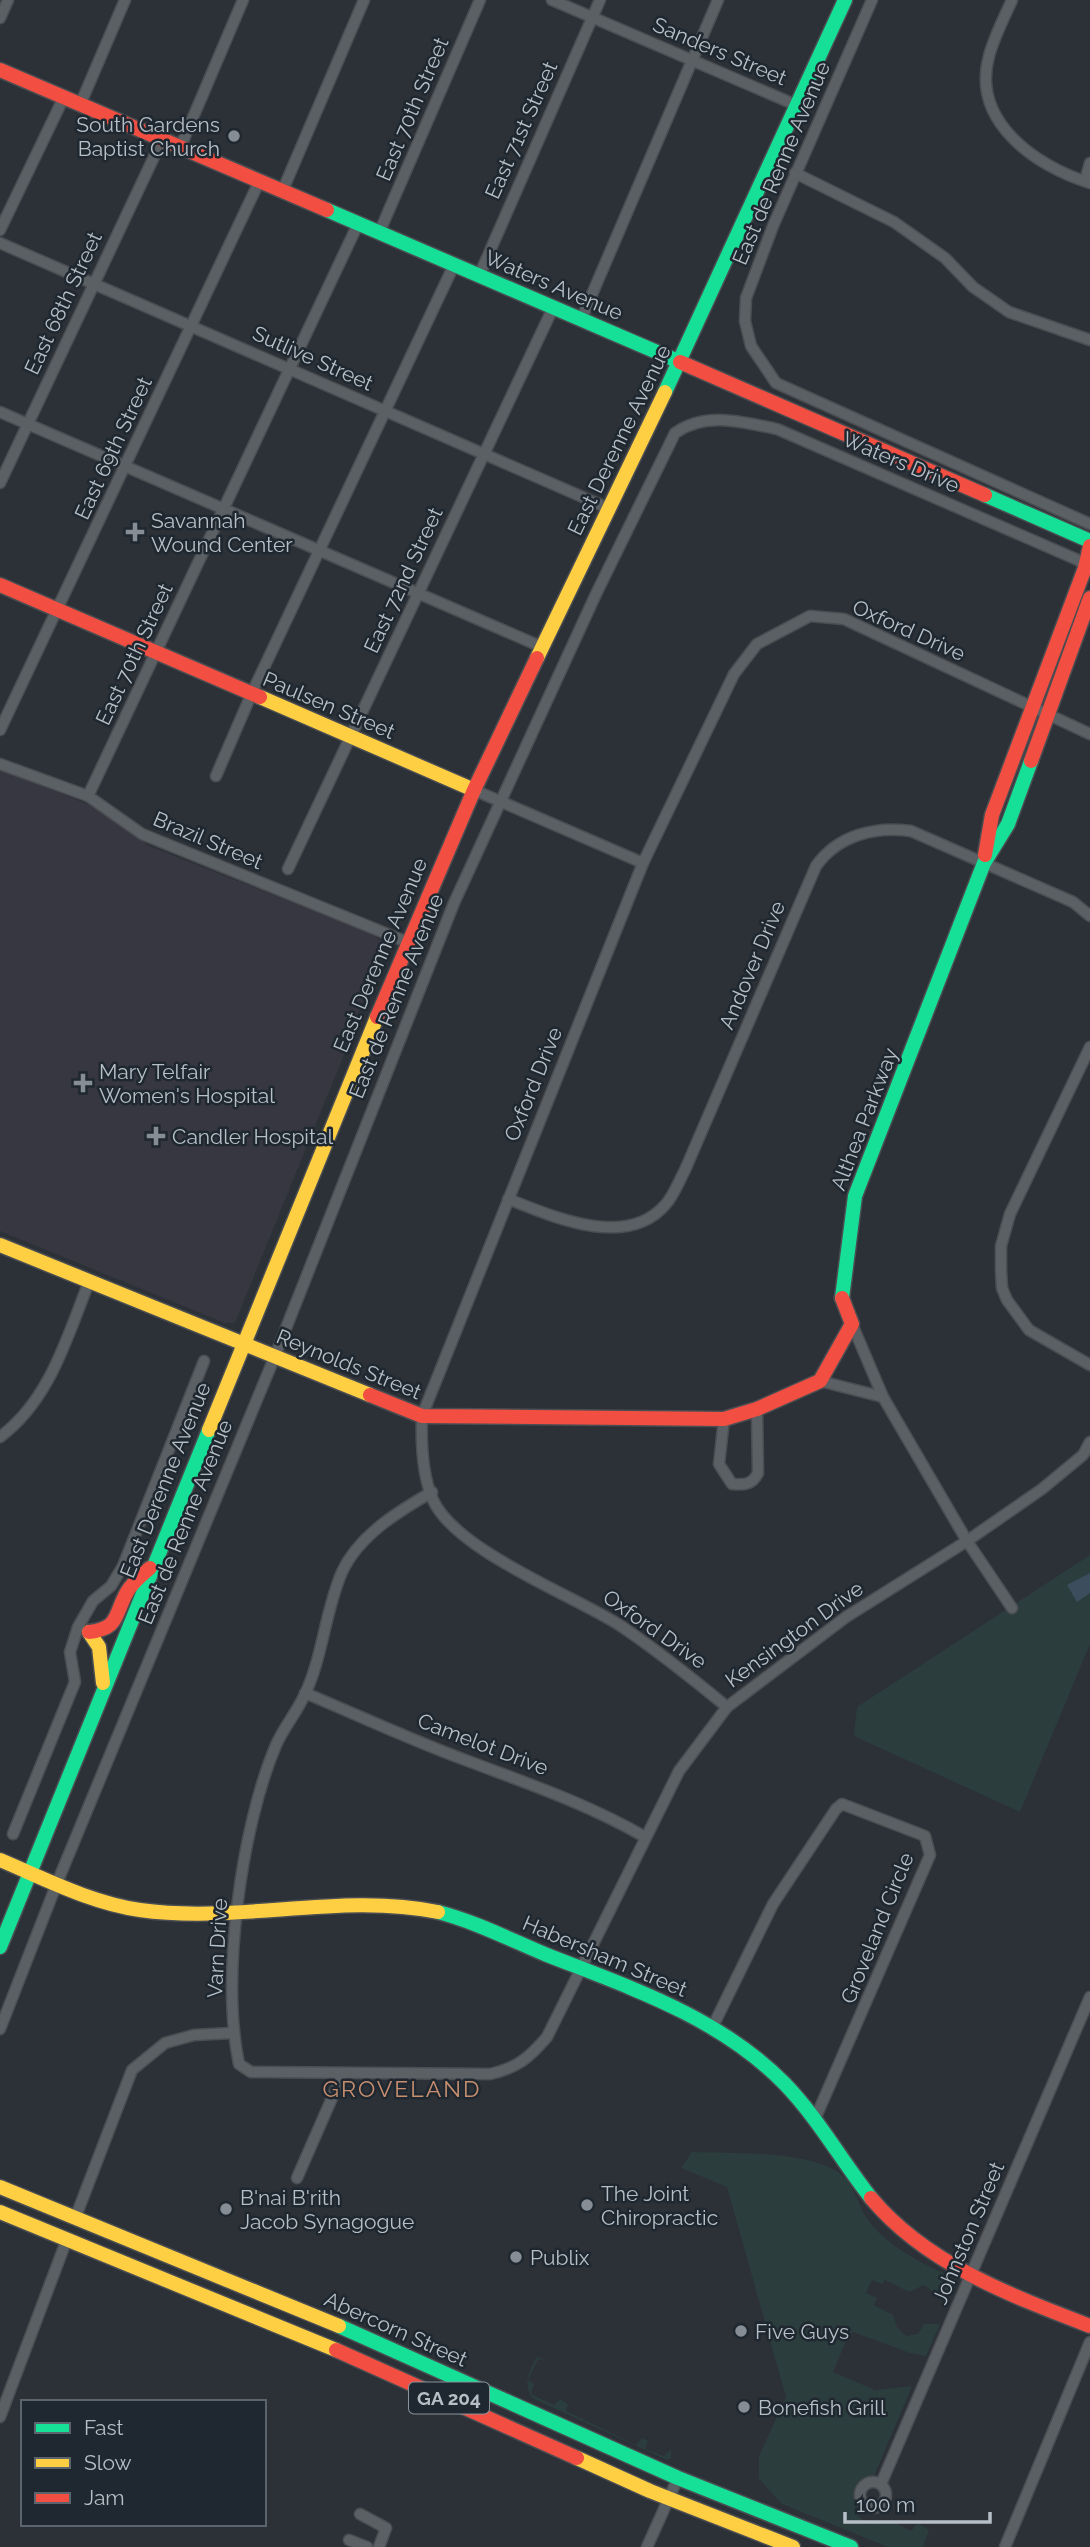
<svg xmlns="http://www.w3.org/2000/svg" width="1090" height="2547" font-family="Raleway,sans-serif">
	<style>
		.medical { fill: #373742 }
		.green { fill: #2c3d3d }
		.water { fill: #3c4d5e }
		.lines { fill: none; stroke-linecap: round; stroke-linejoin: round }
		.street-casing { stroke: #4a4d51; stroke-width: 13 }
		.fast-casing { stroke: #4a4d51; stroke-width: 17 }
		.slow-casing { stroke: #4a4d51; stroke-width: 17 }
		.jam-casing { stroke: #4a4d51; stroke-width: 17 }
		.street { stroke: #5b6064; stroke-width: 10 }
		.fast { stroke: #16e098; stroke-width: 14 }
		.slow { stroke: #ffcf43; stroke-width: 14 }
		.jam { stroke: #f24e42; stroke-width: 14 }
		.poi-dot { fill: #868d94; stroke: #1f2830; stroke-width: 2.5 }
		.labels { text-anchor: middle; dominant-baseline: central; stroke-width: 5; stroke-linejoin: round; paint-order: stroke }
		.shield { fill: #1f2830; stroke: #899199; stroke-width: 2 }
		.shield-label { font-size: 19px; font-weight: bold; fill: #b6bec6 }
		.street-label { font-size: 21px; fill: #b6bec6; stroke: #1f2830 }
		.poi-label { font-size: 21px; fill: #b6bec6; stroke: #1f2830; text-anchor: start }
		.neighbourhood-label { font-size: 23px; letter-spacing: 2px; fill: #c88e6f; stroke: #1f2830 }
	</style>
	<rect width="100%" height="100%" fill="#2c3137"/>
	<!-- medical -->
	<polygon class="medical" points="0,769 107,812 149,846 367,932 382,941 350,1040 235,1323 225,1323 0,1231"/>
	<!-- green -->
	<g class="green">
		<polygon points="1090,1555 1090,1644 1020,1812 854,1736 857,1707"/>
		<path d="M692 2152C731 2154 817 2149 845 2178 855 2188 859 2208 868 2220 891 2250 925 2264 957 2280L947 2303 924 2285 909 2292 885 2280 882 2284 872 2280 866 2293 877 2298 874 2305 893 2315 897 2327 906 2336 918 2334 924 2324H940L926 2356 910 2353 853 2332 849 2334 833 2372 875 2390 912 2386 874 2476 859 2489 855 2504 859 2517 866 2522 889 2520 911 2531 918 2523 929 2530 923 2547H888L782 2504 759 2479V2456L786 2397 727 2187 681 2168Z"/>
		<path d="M539 2357 545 2361 538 2359 528 2380 534 2384 531 2394 554 2405 560 2399 568 2404 566 2411 636 2445 642 2438 648 2441 645 2449 664 2456 671 2450V2458L667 2460 532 2398C523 2384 529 2372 536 2358Z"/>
	</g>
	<!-- water -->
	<polygon class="water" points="1090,1573 1090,1593 1077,1602 1067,1585"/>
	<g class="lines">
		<!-- street casing -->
		<g class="street-casing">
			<g id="street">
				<polyline points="552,0 796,105"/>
				<polyline points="872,0 773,226 746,298 745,321 751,346 776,383 1090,524"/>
				<path d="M1012 0C1004 18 994 37 989 56 971 121 1035 166 1090 183"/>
				<polyline points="0,18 8,0"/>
				<polyline points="80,105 125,0"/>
				<polyline points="180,148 243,0"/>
				<polyline points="795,173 894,222 945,258 973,287 1009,312 1090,340"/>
				<polyline points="1085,181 1090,163"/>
				<polyline points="282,192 364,0"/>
				<polyline points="0,230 64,97"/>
				<polyline points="379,233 480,0"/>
				<polyline points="0,243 610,509"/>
				<polyline points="479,276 600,0"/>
				<polyline points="581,320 718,0"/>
				<polyline points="0,412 542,647"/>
				<polyline points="0,483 162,140"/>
				<polyline points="0,730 259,182"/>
				<polyline points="0,764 88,796 142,834 407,942"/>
				<polyline points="216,776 251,695 454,265"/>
				<polyline points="474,790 643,863"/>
				<polyline points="88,796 358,224"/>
				<polyline points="288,869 553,308"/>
				<polyline points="1090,1047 1010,1214 1001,1246 1001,1270 1002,1288 1007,1300 1029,1330 1090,1365"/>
				<path d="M508 1199C554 1217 627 1250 666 1204 674 1195 679 1181 685 1170L816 866C838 835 875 826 911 831L1073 902 1090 916"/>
				<polyline points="852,1324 883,1397 967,1541 1012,1608"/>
				<polyline points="820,1381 883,1397"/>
				<path d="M724 1419 719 1464 732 1484C744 1485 752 1485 758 1473L757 1409"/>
				<path d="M0 1437C50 1400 67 1337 89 1282"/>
				<path d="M432 1492C399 1511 359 1535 342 1572 325 1611 323 1656 305 1694 297 1712 284 1727 276 1745 241 1828 221 1977 239 2064L251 2072 490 2074C517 2068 529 2058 547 2037L679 1771 727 1707 846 1617 967 1541 1042 1489 1083 1455 1090 1442"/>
				<path d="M305 1693C360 1716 413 1741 468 1761 529 1784 588 1804 645 1837"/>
				<path d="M727 1707C693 1679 658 1651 621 1626 573 1595 456 1551 433 1500 422 1475 421 1443 422 1416L643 863 734 674 757 644 810 616 844 619 1090 734"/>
				<polyline points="13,1834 75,1682 70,1652 78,1627 93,1601 111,1586 123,1566 204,1361"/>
				<polyline points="713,2026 773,1904 836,1809 842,1804 925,1836 930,1855 815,2119"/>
				<path d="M0 2029 57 1883 275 1356 454 903 596 594 675 433C706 411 742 422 777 429L1078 560 1090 570"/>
				<polyline points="297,2178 343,2073"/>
				<polyline points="76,2216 132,2070 165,2043 194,2035 232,2033"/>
				<polyline points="0,2417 67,2239"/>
				<circle cx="873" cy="2495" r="13"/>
				<polyline points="881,2484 1090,1997"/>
				<polyline points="360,2514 386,2528 379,2547"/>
				<polyline points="349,2540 367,2547"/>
				<polyline points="647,2547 678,2478"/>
				<polyline points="1005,2547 1090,2342"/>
			</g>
		</g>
		<!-- fast casing -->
		<g class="fast-casing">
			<g id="fast">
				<polyline points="327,210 680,362"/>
				<polyline points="665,392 845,0"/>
				<polyline points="985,495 1090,541"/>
				<polyline points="842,1298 855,1196 984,863 1008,824 1031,761"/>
				<path d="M438 1912C476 1922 511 1940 547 1955 631 1988 719 2017 784 2083 818 2118 841 2160 871 2198"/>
				<polyline points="0,1947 209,1430"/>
				<polyline points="339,2326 678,2478 851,2547"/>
			</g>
		</g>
		<!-- slow casing -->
		<g class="slow-casing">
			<g id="slow">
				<polyline points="537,658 665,392"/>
				<polyline points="260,697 474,790"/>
				<polyline points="0,1245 370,1395"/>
				<polyline points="209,1430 377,1017"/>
				<polyline points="89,1632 99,1647 103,1683"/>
				<path d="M0 1860C45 1879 91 1903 140 1910 239 1924 340 1892 438 1912"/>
				<polyline points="0,2187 339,2326"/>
				<polyline points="0,2212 336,2350"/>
				<polyline points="577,2458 650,2491 793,2547"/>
			</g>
		</g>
		<!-- jam casing -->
		<g class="jam-casing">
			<g id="jam">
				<polyline points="0,70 327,210"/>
				<polyline points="680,362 985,495"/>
				<polyline points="0,585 260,697"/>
				<polyline points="1031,761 1090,598"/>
				<polyline points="985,855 992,815 1085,568 1090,546"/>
				<polyline points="377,1017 474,790 537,658"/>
				<polyline points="370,1395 422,1416 724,1419 757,1409 820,1381 852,1324 842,1298"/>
				<path d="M89 1632C120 1628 114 1615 127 1592 132 1583 142 1575 150 1568"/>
				<path d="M871 2198C926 2264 1012 2296 1090 2326"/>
				<polyline points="336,2350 577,2458"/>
			</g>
		</g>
		<!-- street -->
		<use href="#street" class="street"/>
		<!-- fast -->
		<use href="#fast" class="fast"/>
		<!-- slow -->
		<use href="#slow" class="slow"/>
		<!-- jam -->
		<use href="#jam" class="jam"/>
	</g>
	<!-- markers -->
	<g class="poi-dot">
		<circle cx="234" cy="136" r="7"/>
		<path d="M131.5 521.5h7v7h7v7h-7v7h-7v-7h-7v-7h7z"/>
		<path d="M79.5 1072.5h7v7h7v7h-7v7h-7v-7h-7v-7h7z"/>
		<path d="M152.5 1125.5h7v7h7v7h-7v7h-7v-7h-7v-7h7z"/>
		<circle cx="587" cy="2205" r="7"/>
		<circle cx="226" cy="2209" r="7"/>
		<circle cx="516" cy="2257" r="7"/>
		<circle cx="741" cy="2331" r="7"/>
		<circle cx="744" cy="2407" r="7"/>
	</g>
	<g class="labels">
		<!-- shield labels -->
		<rect class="shield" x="409" y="2382.5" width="80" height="31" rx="5"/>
		<g class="shield-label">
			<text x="449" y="2398">GA 204</text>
		</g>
		<!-- street labels -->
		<g class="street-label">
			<text transform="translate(720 51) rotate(23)">Sanders Street</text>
			<text transform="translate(412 109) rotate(-67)">East 70th Street</text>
			<text transform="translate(521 130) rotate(-66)">East 71st Street</text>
			<text transform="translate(781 163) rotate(-67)">East de Renne Avenue</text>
			<text transform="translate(554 285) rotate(23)">Waters Avenue</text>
			<text transform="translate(63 303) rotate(-65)">East 68th Street</text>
			<text transform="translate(313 358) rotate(24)">Sutlive Street</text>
			<text transform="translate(619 440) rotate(-64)">East Derenne Avenue</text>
			<text transform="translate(113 448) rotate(-65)">East 69th Street</text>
			<text transform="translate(901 462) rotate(23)">Waters Drive</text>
			<text transform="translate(403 580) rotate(-65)">East 72nd Street</text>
			<text transform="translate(909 630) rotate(24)">Oxford Drive</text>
			<text transform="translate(134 654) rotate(-65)">East 70th Street</text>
			<text transform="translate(329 705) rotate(23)">Paulsen Street</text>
			<text transform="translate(208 840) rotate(23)">Brazil Street</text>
			<text transform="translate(380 955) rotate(-67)">East Derenne Avenue</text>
			<text transform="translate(752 965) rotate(-67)">Andover Drive</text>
			<text transform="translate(396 996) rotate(-68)">East de Renne Avenue</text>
			<text transform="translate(533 1084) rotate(-68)">Oxford Drive</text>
			<text transform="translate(864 1119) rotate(-69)">Althea Parkway</text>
			<text transform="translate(349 1364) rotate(22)">Reynolds Street</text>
			<text transform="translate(165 1480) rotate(-68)">East Derenne Avenue</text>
			<text transform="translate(185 1522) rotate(-68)">East de Renne Avenue</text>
			<text transform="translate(655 1629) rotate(35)">Oxford Drive</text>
			<text transform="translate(794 1634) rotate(-36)">Kensington Drive</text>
			<text transform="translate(483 1744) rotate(21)">Camelot Drive</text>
			<text transform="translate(877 1928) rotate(-68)">Groveland Circle</text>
			<text transform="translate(217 1948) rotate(-87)">Varn Drive</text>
			<text transform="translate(605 1956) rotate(23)">Habersham Street</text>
			<text transform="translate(968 2233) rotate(-67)">Johnston Street</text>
			<text transform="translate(396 2329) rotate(24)">Abercorn Street</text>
		</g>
		<!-- poi labels -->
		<g class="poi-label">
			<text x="220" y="124" text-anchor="end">South Gardens<tspan x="220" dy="24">Baptist Church</tspan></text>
			<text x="151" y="520">Savannah<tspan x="151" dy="24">Wound Center</tspan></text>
			<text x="99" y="1071">Mary Telfair<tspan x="99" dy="24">Women's Hospital</tspan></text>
			<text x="172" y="1136">Candler Hospital</text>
			<text x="601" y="2193">The Joint<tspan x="601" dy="24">Chiropractic</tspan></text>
			<text x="240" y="2197">B'nai B'rith<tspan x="240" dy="24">Jacob Synagogue</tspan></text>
			<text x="530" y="2257">Publix</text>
			<text x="755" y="2331">Five Guys</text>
			<text x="758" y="2407">Bonefish Grill</text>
		</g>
		<!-- neighbourhood labels -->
		<g class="neighbourhood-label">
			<text x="402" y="2088">GROVELAND</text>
		</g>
	</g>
	<!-- legend -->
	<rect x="21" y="2400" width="245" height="126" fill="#1f2830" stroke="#5b646c" stroke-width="2"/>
	<rect x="35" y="2423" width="35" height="10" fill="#16e098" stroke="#5b646c" stroke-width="2"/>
	<text x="84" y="2435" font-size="21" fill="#b6bec6">Fast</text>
	<rect x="35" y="2458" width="35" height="10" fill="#ffcf43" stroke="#5b646c" stroke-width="2"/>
	<text x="84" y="2470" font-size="21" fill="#b6bec6">Slow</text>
	<rect x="35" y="2493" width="35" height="10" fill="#f24e42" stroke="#5b646c" stroke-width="2"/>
	<text x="84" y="2505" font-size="21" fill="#b6bec6">Jam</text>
	<!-- scale -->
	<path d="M845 2512v10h145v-10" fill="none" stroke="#b6bec6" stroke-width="3.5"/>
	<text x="856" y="2512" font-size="21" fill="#b6bec6" stroke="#1f2830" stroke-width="5" paint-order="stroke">100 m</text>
</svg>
